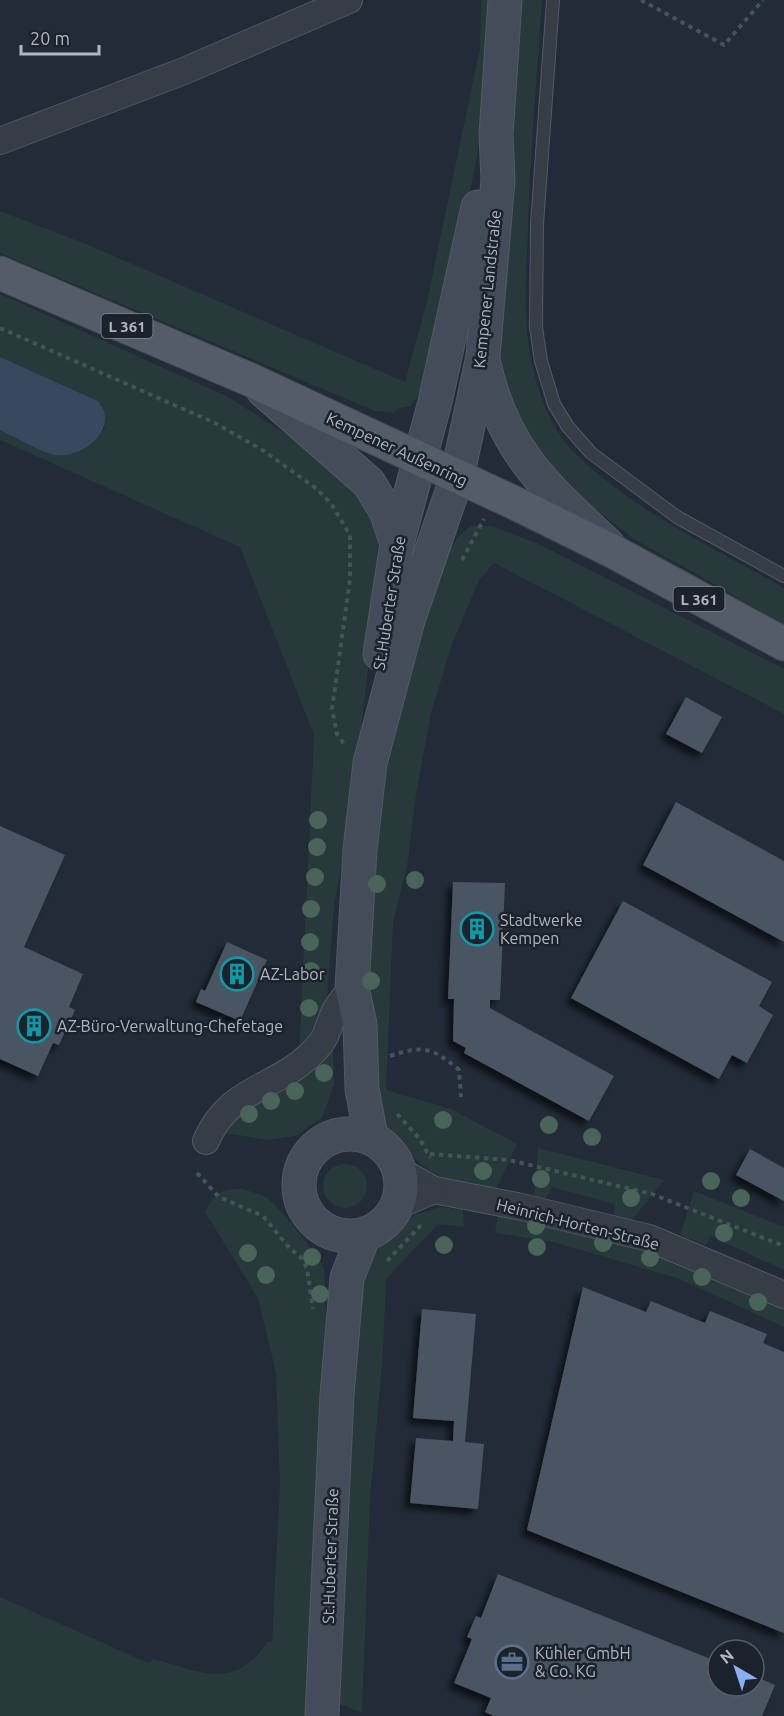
<svg xmlns="http://www.w3.org/2000/svg" width="784" height="1716" font-family="Ubuntu,sans-serif">
	<style>
		.green { fill: #27393a }
		.water { fill: #39485f }
		.building { fill: #4a5563; filter: url(#shadow) }
		.lines { fill: none; stroke-linecap: round; stroke-linejoin: round }
		.lane-casing { stroke: #535a65; stroke-width: 14 }
		.street-casing { stroke: #535a65; stroke-width: 28 }
		.secondary-casing { stroke: #535a65; stroke-width: 35 }
		.primary-casing { stroke: #3f4651; stroke-width: 35 }
		.path { stroke: #445457; stroke-width: 4; stroke-dasharray: 4.5 4.5; stroke-linecap: butt }
		.lane { stroke: #363d47; stroke-width: 12 }
		.street { stroke: #363d47; stroke-width: 26 }
		.secondary { stroke: #444c5a; stroke-width: 33 }
		.primary { stroke: #545c67; stroke-width: 33 }
		.tree { fill: #496458 }
		.labels { text-anchor: middle; dominant-baseline: central; stroke-width: 5; stroke-linejoin: round; paint-order: stroke }
		.shield { fill: #1b222c; stroke: #838a96; stroke-width: 1.5 }
		.shield-label { font-size: 15px; font-weight: bold; fill: #b0b7c4 }
		.street-label { font-size: 16px; fill: #b0b7c4; stroke: #1b222c }
		.poi-label { font-size: 16px; fill: #b0b7c4; stroke: #1b222c; text-anchor: start }
	</style>
	<defs>
		<filter id="shadow"><feDropShadow dx="-5.5" dy="5.5" stdDeviation="3" flood-color="#0009"/></filter>
	</defs>
	<rect width="100%" height="100%" fill="#222b37"/>
	<!-- green -->
	<g class="green">
		<path d="M481 0H492C492 131 454 261 425 388L410 406 396 409 395 413 375 411 0 253V211L86 244 405 382 427 301 480 48Z"/>
		<path d="M519 0H542C537 77 530 154 528 232 526 278 522 326 534 372 541 401 553 431 574 452 633 511 713 547 784 588V624L634 539 557 480 527 448 494 356Z"/>
		<path d="M0 294 228 397 332 463 372 514 381 558 353 798 334 907 326 1012 299 1055 314 735 240 547 0 440V430C40 448 72 473 105 428L98 401 0 357Z"/>
		<path d="M471 526H492L541 545 784 669V714L494 563 479 580 451 647 431 714 416 794 407 867 393 922 386 1090 451 1109 517 1144 496 1190C443 1181 427 1177 393 1134 389 1130 383 1126 380 1122 361 1095 366 1042 367 1010 368 866 382 741 429 604 439 575 444 544 471 526Z"/>
		<polygon points="333,1042 334,1085 322,1118 295,1136 267,1140 226,1133 237,1114"/>
		<polygon points="538,1148 664,1180 632,1220 614,1216 615,1204 552,1187 545,1199 534,1197"/>
		<circle cx="345" cy="1186" r="22"/>
		<path d="M242 1189C249 1191 257 1193 264 1196 277 1203 317 1254 324 1268L328 1359 311 1716H0V1597L148 1663 154 1659C200 1672 235 1691 267 1642H272L280 1484 276 1373 258 1298 205 1212C216 1193 218 1189 242 1189Z"/>
		<polygon points="694,1191 784,1227 784,1270 711,1236 706,1245 680,1235"/>
		<polygon points="440,1207 463,1210 464,1227 438,1224 386,1279 383,1353 370,1500 362,1713 340,1704 335,1697 352,1316 370,1250 415,1215"/>
		<polygon points="498,1214 619,1242 667,1258 784,1309 784,1327 677,1278 553,1242 495,1233"/>
	</g>
	<!-- water -->
	<path class="water" d="M0 357 98 401C101 406 105 411 105 417 106 440 77 458 55 455 40 452 15 437 0 430Z"/>
	<!-- building -->
	<g class="building">
		<polygon points="686,697 722,717 702,753 666,734"/>
		<polygon points="676,802 784,861 784,942 643,865"/>
		<polygon points="0,826 65,855 24,947 83,974 69,1007 75,1010 59,1045 53,1043 38,1076 0,1059"/>
		<polygon points="453,882 505,883 500,1000 490,1000 490,1008 614,1076 589,1121 464,1053 466,1048 453,1041 454,999 448,999"/>
		<polygon points="623,901 772,982 759,1006 773,1015 747,1063 732,1055 719,1079 571,998"/>
		<polygon points="227,942 267,960 240,1021 196,1002 201,989 205,991"/>
		<polygon points="750,1149 784,1168 784,1201 736,1175"/>
		<polygon points="583,1287 646,1312 651,1301 705,1323 710,1311 767,1334 763,1343 784,1352 784,1633 527,1530"/>
		<polygon points="422,1309 476,1314 465,1442 484,1444 478,1509 410,1503 416,1438 453,1441 454,1421 413,1418"/>
		<polygon points="498,1574 718,1662 718,1686 754,1686 754,1676 775,1685 762,1716 494,1716 485,1712 491,1698 454,1683 472,1639 467,1637 476,1616 481,1618"/>
	</g>
	<g class="lines">
		<!-- lane casing -->
		<g class="lane-casing">
			<polyline id="lane" points="553,0 537,224 536,327 541,361 554,404 568,427 591,453 677,517 784,576"/>
		</g>
		<!-- street casing -->
		<g class="street-casing">
			<g id="street">
				<polyline points="0,141 184,71 349,0"/>
				<path d="M206 1141C229 1087 274 1090 311 1054 329 1037 326 1030 335 1011 339 1003 347 995 352 988"/>
				<polyline points="400,1171 434,1190 517,1206 649,1238 784,1295"/>
				<polyline points="397,1206 434,1190"/>
			</g>
		</g>
		<!-- secondary casing -->
		<g class="secondary-casing">
			<g id="secondary">
				<path d="M484 364C503 451 546 487 608 545"/>
				<polyline points="263,390 369,483 386,511 397,544"/>
				<polyline points="380,654 397,544 435,402 478,207"/>
				<circle cx="350" cy="1185" r="51"/>
				<polyline points="371,1137 362,1089 360,1024 352,988 360,850 370,763 408,620 457,477 483,356 498,180 496,135 505,0"/>
				<polyline points="322,1716 337,1395 347,1278 364,1235"/>
			</g>
		</g>
		<!-- primary casing -->
		<g class="primary-casing">
			<polyline id="primary" points="0,273 253,381 519,505 616,553 784,644"/>
		</g>
		<!-- path -->
		<g class="path">
			<polyline points="641,0 724,45 763,0"/>
			<polyline points="0,328 215,423 264,451 317,489 332,505 350,535 350,579 332,709 337,734 344,744"/>
			<polyline points="462,560 484,519"/>
			<path d="M390 1056C423 1045 432 1047 459 1070L461 1097"/>
			<polyline points="397,1114 420,1139 430,1158"/>
			<polyline points="430,1154 509,1160 652,1194 784,1246"/>
			<polyline points="197,1173 219,1197 263,1216 290,1249 300,1256 307,1268 313,1309"/>
			<polyline points="387,1261 421,1225"/>
		</g>
		<!-- lane -->
		<use href="#lane" class="lane"/>
		<!-- street -->
		<use href="#street" class="street"/>
		<!-- secondary -->
		<use href="#secondary" class="secondary"/>
		<!-- primary -->
		<use href="#primary" class="primary"/>
	</g>
	<!-- trees -->
	<g class="tree">
		<circle cx="318" cy="820" r="9"/>
		<circle cx="317" cy="847" r="9"/>
		<circle cx="315" cy="877" r="9"/>
		<circle cx="415" cy="880" r="9"/>
		<circle cx="377" cy="884" r="9"/>
		<circle cx="311" cy="909" r="9"/>
		<circle cx="310" cy="942" r="9"/>
		<circle cx="311" cy="971" r="9"/>
		<circle cx="371" cy="981" r="9"/>
		<circle cx="309" cy="1008" r="9"/>
		<circle cx="324" cy="1073" r="9"/>
		<circle cx="295" cy="1091" r="9"/>
		<circle cx="271" cy="1101" r="9"/>
		<circle cx="249" cy="1114" r="9"/>
		<circle cx="443" cy="1120" r="9"/>
		<circle cx="549" cy="1125" r="9"/>
		<circle cx="592" cy="1137" r="9"/>
		<circle cx="483" cy="1171" r="9"/>
		<circle cx="541" cy="1179" r="9"/>
		<circle cx="711" cy="1181" r="9"/>
		<circle cx="631" cy="1198" r="9"/>
		<circle cx="741" cy="1198" r="9"/>
		<circle cx="536" cy="1226" r="9"/>
		<circle cx="724" cy="1233" r="9"/>
		<circle cx="603" cy="1243" r="9"/>
		<circle cx="444" cy="1245" r="9"/>
		<circle cx="537" cy="1247" r="9"/>
		<circle cx="248" cy="1253" r="9"/>
		<circle cx="312" cy="1257" r="9"/>
		<circle cx="650" cy="1258" r="9"/>
		<circle cx="266" cy="1275" r="9"/>
		<circle cx="702" cy="1277" r="9"/>
		<circle cx="320" cy="1294" r="9"/>
		<circle cx="758" cy="1302" r="9"/>
	</g>
	<!-- icons -->
	<defs>
		<g id="building-ring" transform="scale(1.725)"><circle r="9.5" fill="#1b222c" stroke="#0f9aa8" stroke-width="1.5"/><path d="M-4-6H4V6H1V3H-1V6H-4ZM-2.5-4.3h1.7v1.8h-1.7ZM.8-4.3h1.7v1.8H.8ZM-2.5-1h1.7V.8h-1.7ZM.8-1h1.7V.8H.8Z" fill="#0f9aa8"/></g>
		<g id="office-ring" transform="scale(1.725)"><circle r="9.5" fill="#1b222c" stroke="#5c6f8a" stroke-width="1.5"/><path d="M-6-3h4V-5.5h4V-3h4V5H-6ZM-1-4.5V-3h2v-1.5ZM-6 0V1H6V0Z" fill="#5c6f8a"/></g>
	</defs>
	<g fill-rule="evenodd">
		<use href="#building-ring" x="477" y="929"/>
		<use href="#building-ring" x="237" y="974"/>
		<use href="#building-ring" x="34" y="1026"/>
		<use href="#office-ring" x="512" y="1662"/>
	</g>
	<g class="labels">
		<!-- shield labels -->
		<g class="shield">
			<rect x="101.5" y="314" width="51" height="24" rx="4.5"/>
			<rect x="673.5" y="587" width="51" height="24" rx="4.5"/>
		</g>
		<g class="shield-label">
			<text x="127" y="326">L 361</text>
			<text x="699" y="599">L 361</text>
		</g>
		<!-- street labels -->
		<g class="street-label">
			<text transform="translate(487 289) rotate(-84)">Kempener Landstraße</text>
			<text transform="translate(397 449) rotate(25)">Kempener Außenring</text>
			<text transform="translate(389 603) rotate(-81)">St.Huberter Straße</text>
			<text transform="translate(578 1224) rotate(14)">Heinrich-Horten-Straße</text>
			<text transform="translate(330 1556) rotate(-88)">St.Huberter Straße</text>
		</g>
		<!-- poi labels -->
		<g class="poi-label">
			<text x="500" y="920">Stadtwerke<tspan x="500" dy="18">Kempen</tspan></text>
			<text x="260" y="974">AZ-Labor</text>
			<text x="57" y="1026">AZ-Büro-Verwaltung-Chefetage</text>
			<text x="535" y="1653">Kühler GmbH<tspan x="535" dy="18">&amp; Co. KG</tspan></text>
		</g>
	</g>
	<!-- north arrow -->
	<g transform="translate(736 1668) rotate(321)"><circle r="28" fill="#1b222c" stroke="#575e69" stroke-width="1.5"/>
	<path d="M0-4.5L10 22L0 15L-10 22Z" fill="#89aff0"/>
	<text y="-9" font-size="16" font-weight="bold" text-anchor="middle" fill="#b0b7c4">N</text>
	</g>
	<!-- scale -->
	<path d="M21 45v9h78v-9" fill="none" stroke="#b0b7c4" stroke-width="3"/>
	<text x="30" y="45" font-size="18" fill="#b0b7c4" stroke="#1b222c" stroke-width="4.5" paint-order="stroke">20 m</text>
</svg>
